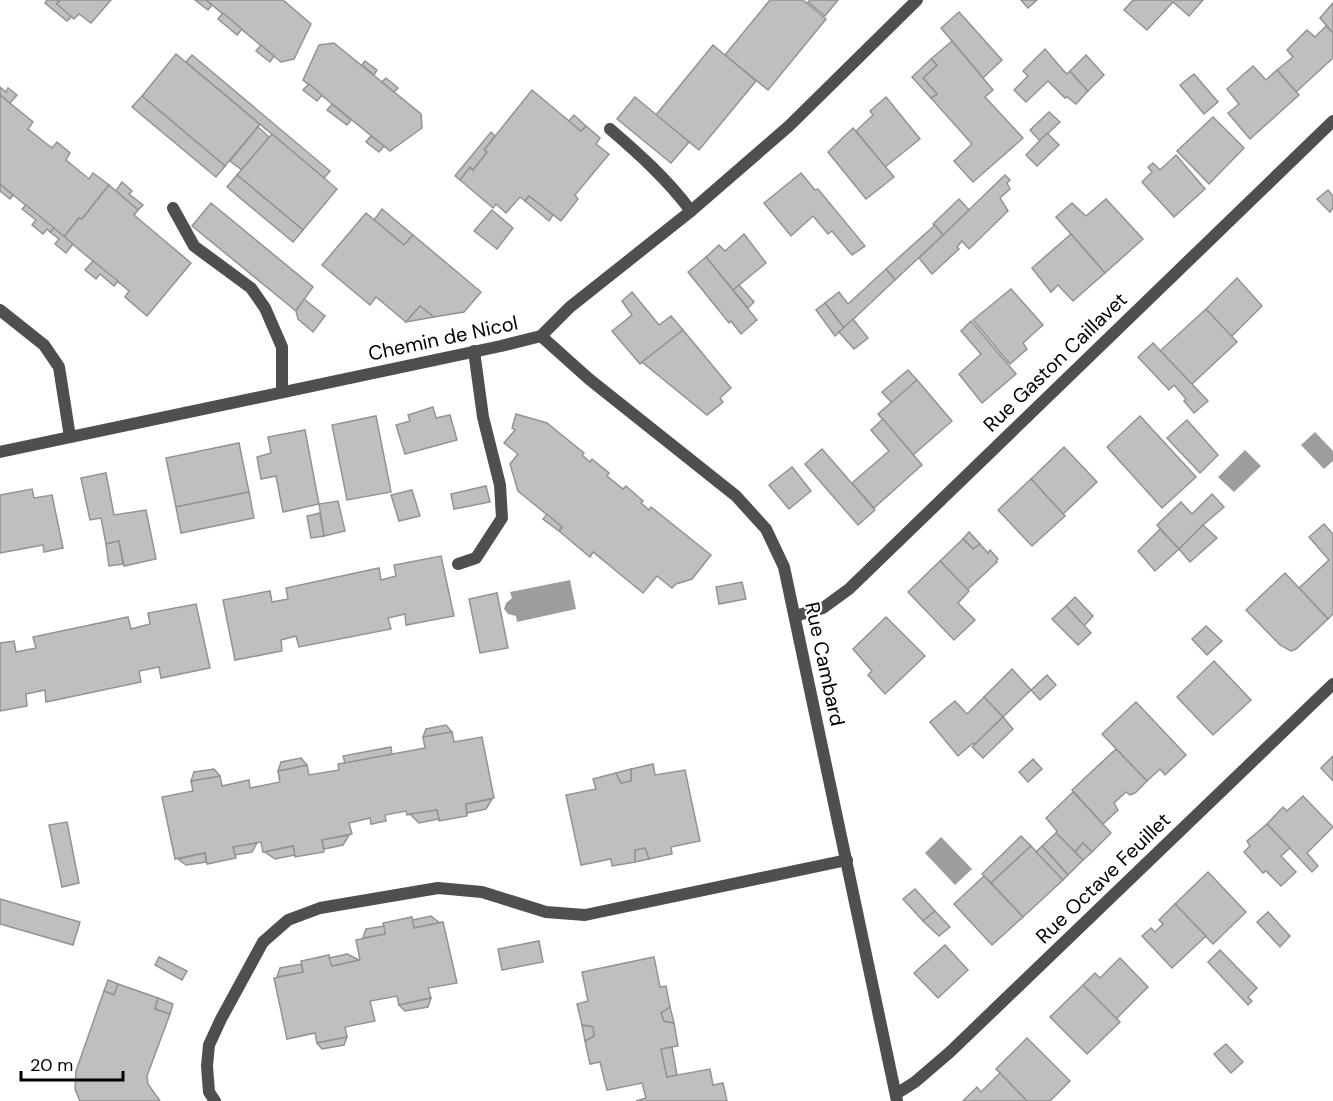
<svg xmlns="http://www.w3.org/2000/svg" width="1333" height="1101" font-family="'DM Sans',sans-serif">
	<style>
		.water { fill: #9d9d9d }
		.building { fill: #bfbfbf; stroke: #939393; stroke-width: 1.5 }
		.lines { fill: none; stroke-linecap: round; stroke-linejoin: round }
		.service { stroke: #4f4f4f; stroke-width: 12 }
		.minor { stroke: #4f4f4f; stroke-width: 12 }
		.labels { text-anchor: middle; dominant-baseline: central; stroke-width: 4.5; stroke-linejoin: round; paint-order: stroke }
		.street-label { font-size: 20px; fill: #000; stroke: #fff }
	</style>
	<rect width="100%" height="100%" fill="#fff"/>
	<!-- water -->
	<g class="water">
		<polygon points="1315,432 1333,451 1333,461 1324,469 1301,445"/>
		<polygon points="1245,450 1261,466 1234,492 1218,477"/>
		<polygon points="570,580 576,609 517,622 516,616 508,614 504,609 506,603 512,598 510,592"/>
		<polygon points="941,837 972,869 955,885 925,853"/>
	</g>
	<!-- building -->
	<g class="building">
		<polygon points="47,0 59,0 57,4 72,16 67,21 45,3"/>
		<polygon points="60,0 59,0 111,0 91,23 79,14 74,19 57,4"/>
		<polygon points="195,0 206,0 212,5 208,10"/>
		<polygon points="206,0 283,0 311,24 294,59 281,62"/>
		<polygon points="770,0 803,0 826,19 768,90 725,55"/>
		<polygon points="810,0 838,0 825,16 808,2"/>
		<polygon points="1021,0 1037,0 1028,8"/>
		<polygon points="1133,0 1171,0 1173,2 1147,30 1124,10"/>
		<polygon points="1175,0 1203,0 1189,16 1173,2"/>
		<polygon points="1333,3 1333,33 1320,18"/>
		<polygon points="959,12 1002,60 983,78 941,28"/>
		<polygon points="223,13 242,29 237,35 218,19"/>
		<polygon points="1326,26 1333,33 1333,58 1296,92 1277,70 1293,57 1287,50 1307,30 1315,37"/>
		<polygon points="952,41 993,90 985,97 1023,138 973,182 954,161 972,144 931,98 937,94 923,78 937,65 931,59"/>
		<polygon points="334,43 421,114 422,128 390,151 303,80 319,45"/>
		<polygon points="261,45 274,56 270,62 256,51"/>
		<polygon points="713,45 756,81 699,150 656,115"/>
		<polygon points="1045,49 1062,69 1067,74 1070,71 1088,91 1076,104 1067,97 1065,98 1048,81 1026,102 1014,90 1028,76 1023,71"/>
		<polygon points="176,54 260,124 225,166 142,96"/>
		<polygon points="192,55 330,171 324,178 186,62"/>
		<polygon points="1086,55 1104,75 1088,91 1070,71"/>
		<polygon points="931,59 937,65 923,78 937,94 931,98 912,77"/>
		<polygon points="365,61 377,70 374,75 362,65"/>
		<polygon points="1253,66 1266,80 1277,70 1299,95 1250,139 1228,113 1239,104 1227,89"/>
		<polygon points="1194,74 1218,102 1204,114 1180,85"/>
		<polygon points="386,78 398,88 394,92 382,82"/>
		<polygon points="309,84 322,95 317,101 303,90"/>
		<polygon points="0,87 6,92 8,88 17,95 10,103 0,95"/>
		<polygon points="532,90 581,131 586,126 600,138 596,144 609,154 575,195 578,199 561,221 529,196 525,201 520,197 506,213 496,204 493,208 460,180 470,167 473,170 487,152 484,150"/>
		<polygon points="0,95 33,122 28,129 52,148 57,142 70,153 66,160 89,179 93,173 109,185 82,219 79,218 64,237 0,184"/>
		<polygon points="142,96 225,166 216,177 132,107"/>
		<polygon points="635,97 689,142 671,163 617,119"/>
		<polygon points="886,97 920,139 885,167 856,131 873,115 870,111"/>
		<polygon points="332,104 351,120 347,125 327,110"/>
		<polygon points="1049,112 1060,122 1040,141 1030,130"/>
		<polygon points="574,115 586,126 581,131 569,121"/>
		<polygon points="1213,117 1244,148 1209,184 1177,151"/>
		<polygon points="258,127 269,137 242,170 230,161"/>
		<polygon points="853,128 894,177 866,199 828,152"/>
		<polygon points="491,132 495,136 484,150 487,152 473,170 470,167 460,180 455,176"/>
		<polygon points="1047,133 1059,145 1037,166 1026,155"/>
		<polygon points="272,134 337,189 303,230 237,175"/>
		<polygon points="371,136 384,146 379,152 366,142"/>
		<polygon points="1176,155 1205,189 1174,217 1142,182 1152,172 1148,167 1153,163 1160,170"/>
		<polygon points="801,173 815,190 818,189 865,246 852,255 832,231 828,234 813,216 791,236 764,203"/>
		<polygon points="237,175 303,230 293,242 227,187"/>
		<polygon points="1005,175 1010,180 1007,183 1010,189 1000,198 1008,211 969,249 962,241 957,247 959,249 932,274 919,258"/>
		<polygon points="122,182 132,191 129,194 143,205 138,210 116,191"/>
		<polygon points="0,184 13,195 10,199 0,191"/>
		<polygon points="109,185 138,210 134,215 191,263 147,316 125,297 129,291 64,237 79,218 82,219"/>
		<polygon points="1328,190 1333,196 1333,208 1330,212 1317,199"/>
		<polygon points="529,196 553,215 549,221 525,201"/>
		<polygon points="959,199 969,210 943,235 933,224"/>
		<polygon points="1106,199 1143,239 1105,273 1056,217 1072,203 1086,216"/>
		<polygon points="211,203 313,287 296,311 192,226"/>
		<polygon points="26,205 54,228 50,232 47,229 43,234 32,225 36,220 22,209"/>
		<polygon points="382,209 413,235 404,245 374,220"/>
		<polygon points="492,210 513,228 497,249 474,231"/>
		<polygon points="366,213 404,245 413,235 481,292 464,312 434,317 420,306 406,322 376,297 370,305 322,265"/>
		<polygon points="935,225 943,235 895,280 886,269"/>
		<polygon points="54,228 73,244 66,253 55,244 59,239 50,232"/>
		<polygon points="744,234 766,263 733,290 706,257 719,245 725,251"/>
		<polygon points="1071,234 1105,273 1073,301 1058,285 1051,292 1032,268"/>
		<polygon points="706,257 757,320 741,334 731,321 729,323 688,272"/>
		<polygon points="93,261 118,281 114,286 100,274 96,279 85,270"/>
		<polygon points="886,269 895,280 844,328 825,303 839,292 848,304"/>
		<polygon points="1237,278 1262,306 1231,337 1206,309"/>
		<polygon points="739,285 754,302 748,308 733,290"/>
		<polygon points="1011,289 1043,325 1023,343 1027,349 1010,364 973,320"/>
		<polygon points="632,292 659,325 671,316 683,330 640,364 612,331 632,315 622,301"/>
		<polygon points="304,299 325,316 313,332 298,319 296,311"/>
		<polygon points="825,303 844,328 835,336 816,310"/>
		<polygon points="420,306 434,317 406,322"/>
		<polygon points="1206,309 1237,342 1192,384 1160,351"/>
		<polygon points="853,319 868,338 854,349 839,332"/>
		<polygon points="971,321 1016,374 982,403 959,374 981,354 961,331"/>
		<polygon points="683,330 731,388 720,398 723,402 707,415 642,362"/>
		<polygon points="1153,343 1208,401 1194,413 1184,401 1186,399 1174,385 1169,390 1138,357"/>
		<polygon points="908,370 917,380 892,403 882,392"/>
		<polygon points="917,380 952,421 913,455 878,414"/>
		<polygon points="433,407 436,418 450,415 457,440 405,454 396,425 410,421 408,415"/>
		<polygon points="516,414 547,423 584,453 582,455 590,462 592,459 609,473 607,476 623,489 626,486 643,501 641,503 649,510 651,507 711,555 692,579 676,584 672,588 657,576 643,593 593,552 590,557 559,531 562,527 518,491 510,464 518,454 504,443 515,430 512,428"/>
		<polygon points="376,416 391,492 347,500 332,425"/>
		<polygon points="1140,416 1196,477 1162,508 1107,447"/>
		<polygon points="883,419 922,465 874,508 852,483 889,451 871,430"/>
		<polygon points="1187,420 1218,455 1200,473 1167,438"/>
		<polygon points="305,430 319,504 283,512 276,476 261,479 257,457 271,453 268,437"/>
		<polygon points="239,443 249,492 176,507 166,458"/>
		<polygon points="1064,447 1097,482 1063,514 1031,479"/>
		<polygon points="822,449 875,510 858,525 805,464"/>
		<polygon points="792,467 811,491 789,509 769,485"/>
		<polygon points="106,473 114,515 146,510 156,559 124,566 119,541 106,544 101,518 90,520 81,478"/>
		<polygon points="1031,479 1065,516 1032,546 998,510"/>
		<polygon points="486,486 490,502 454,509 451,494"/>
		<polygon points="32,489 34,498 52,495 63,548 44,552 43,545 0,553 0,495"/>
		<polygon points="412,490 420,516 399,521 391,495"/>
		<polygon points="249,492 254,518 181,533 176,507"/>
		<polygon points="1212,494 1224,507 1203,525 1179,549 1157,525 1181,502 1192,514"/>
		<polygon points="338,501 345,531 324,536 319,504"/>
		<polygon points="320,513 324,536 311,538 307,516"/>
		<polygon points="547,514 562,527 559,531 543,519"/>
		<polygon points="1324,524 1333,534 1333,614 1328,619 1299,588 1329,560 1309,537"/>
		<polygon points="1203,525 1217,538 1190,562 1179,549"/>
		<polygon points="1160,529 1179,549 1155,571 1138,551"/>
		<polygon points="969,532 980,544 973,549 963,539"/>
		<polygon points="963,539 973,549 980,544 988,553 990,550 998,559 996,561 997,562 967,590 940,561"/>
		<polygon points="119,541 123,564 109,566 106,544"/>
		<polygon points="441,556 454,616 406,625 405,614 388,618 391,629 299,647 296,636 281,640 282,651 235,660 223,600 270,591 272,602 288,599 286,588 379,568 381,580 396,576 394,565"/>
		<polygon points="940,561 969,591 958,603 975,620 954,640 908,592"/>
		<polygon points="1285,573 1328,619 1296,649 1291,651 1280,645 1246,610"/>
		<polygon points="742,582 746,599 719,604 716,587"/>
		<polygon points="497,593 508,648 480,653 469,599"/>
		<polygon points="1075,597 1093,616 1084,626 1066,606"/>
		<polygon points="196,604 210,668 161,678 159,667 139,671 141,682 46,702 45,690 26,694 27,706 0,711 0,643 14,641 16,652 36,648 33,637 128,617 131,629 150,624 148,613"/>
		<polygon points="1066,606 1091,633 1078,645 1052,619"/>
		<polygon points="886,617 925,656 885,694 868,675 872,671 853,649"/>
		<polygon points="1206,626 1222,641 1207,655 1192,639"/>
		<polygon points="1214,661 1251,700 1213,735 1177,697"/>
		<polygon points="1012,669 1031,690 1003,717 984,697"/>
		<polygon points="1047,675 1056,685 1040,700 1031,690"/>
		<polygon points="984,697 1003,717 974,745 973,743 958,756 930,722 955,701 967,714"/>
		<polygon points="1136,702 1186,755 1165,775 1160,769 1147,781 1102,734"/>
		<polygon points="1003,717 1013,729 983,758 972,747"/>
		<polygon points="446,725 452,732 423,737 426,729"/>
		<polygon points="452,732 454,742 482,737 494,798 466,804 467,816 439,821 437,810 407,815 406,811 385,815 386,821 371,824 370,818 349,823 352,834 322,840 324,852 295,857 293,846 263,852 261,842 233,847 236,858 207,864 205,853 175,859 162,797 193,791 191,781 220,776 222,786 249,780 250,788 280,782 278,771 307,765 309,775 339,770 338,764 425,748 423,737"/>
		<polygon points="391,747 392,754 345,763 343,756"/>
		<polygon points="1116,749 1147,781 1135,793 1130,795 1126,792 1114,803 1118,810 1103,824 1072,790"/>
		<polygon points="1333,756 1333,781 1321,768"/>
		<polygon points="301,758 307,765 278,771 281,762"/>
		<polygon points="1033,759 1042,769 1028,782 1019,772"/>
		<polygon points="653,764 655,775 685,770 700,841 671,847 672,854 649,859 645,848 635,850 635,862 612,866 611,859 581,865 566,795 596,789 593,779 616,773 621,783 631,781 631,769"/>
		<polygon points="214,769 220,776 191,781 194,772"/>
		<polygon points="631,769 631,781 621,783 616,773"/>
		<polygon points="1073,792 1111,833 1092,852 1083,843 1075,852 1056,833 1057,831 1046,818"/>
		<polygon points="1303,796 1333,827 1307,853 1318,866 1312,872 1267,824 1283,807 1287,811"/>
		<polygon points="492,799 486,809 467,813 466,804"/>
		<polygon points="437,810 439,819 419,823 410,814"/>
		<polygon points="67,822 79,883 62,887 49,825"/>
		<polygon points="1267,824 1290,848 1281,856 1296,872 1281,886 1266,871 1263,873 1244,852 1250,846 1247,841"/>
		<polygon points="1056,833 1083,860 1068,875 1042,846"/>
		<polygon points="349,835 343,845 324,849 322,840"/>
		<polygon points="1021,836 1031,846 991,883 982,874"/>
		<polygon points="257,843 252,852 235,855 233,847"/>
		<polygon points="1083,843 1092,852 1083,860 1075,852"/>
		<polygon points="293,846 295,855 275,859 265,852"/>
		<polygon points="1031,846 1063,880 1023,917 991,883"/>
		<polygon points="1042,846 1068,875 1063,880 1036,852"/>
		<polygon points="645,848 649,859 635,862 635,850"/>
		<polygon points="205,853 206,862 186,865 178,859"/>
		<polygon points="1208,872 1246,912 1213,944 1175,904"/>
		<polygon points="984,876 1023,917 992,945 954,904"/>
		<polygon points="915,889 935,911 923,921 903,899"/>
		<polygon points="0,899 80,922 73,945 0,924"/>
		<polygon points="1175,904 1206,936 1172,968 1142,936 1151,928 1155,932 1163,924 1159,920"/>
		<polygon points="935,911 950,927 939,936 923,921"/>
		<polygon points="1268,912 1290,936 1280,947 1257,922"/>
		<polygon points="431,916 440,923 414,928 412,920"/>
		<polygon points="412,917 414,928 443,922 457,983 428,988 431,998 399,1005 397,996 370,1001 375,1021 345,1027 347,1037 317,1043 315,1033 287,1039 274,978 303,972 301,961 329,955 332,966 360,960 356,940 385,934 383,923"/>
		<polygon points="384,926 385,934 363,938 366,929"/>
		<polygon points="539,941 543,962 502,970 498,949"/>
		<polygon points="945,945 968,970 938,998 914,973"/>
		<polygon points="1220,950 1257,988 1248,997 1252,1001 1248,1005 1208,962"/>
		<polygon points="347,954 359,960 332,966 329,958"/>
		<polygon points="159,957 187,971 182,980 155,965"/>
		<polygon points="654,957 660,987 666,986 670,1007 661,1013 664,1021 674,1023 678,1046 661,1049 667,1077 710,1069 713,1085 723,1083 727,1101 636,1101 646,1098 642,1083 607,1090 600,1062 590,1064 585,1041 594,1036 593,1027 582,1025 577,1004 588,1001 582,972"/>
		<polygon points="1120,958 1148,987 1116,1019 1083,985 1095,973 1100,978"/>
		<polygon points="301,964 303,972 277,977 280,968"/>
		<polygon points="108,980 118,984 114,995 104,991"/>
		<polygon points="118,984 158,998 155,1009 170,1014 147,1076 148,1084 160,1101 80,1101 75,1089 76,1071 104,991 114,995"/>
		<polygon points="1083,985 1120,1022 1087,1054 1050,1017"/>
		<polygon points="158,998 173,1004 170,1014 155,1009"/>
		<polygon points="431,998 428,1007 405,1011 399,1005"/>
		<polygon points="670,1007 674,1023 664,1021 661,1013"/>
		<polygon points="582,1025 593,1027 594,1036 585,1041"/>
		<polygon points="347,1037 344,1045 322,1049 317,1043"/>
		<polygon points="1027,1038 1070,1081 1050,1101 1027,1101 996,1069"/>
		<polygon points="1226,1044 1243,1062 1231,1073 1214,1054"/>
		<polygon points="672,1047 677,1075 667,1077 661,1049"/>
		<polygon points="1000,1073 1027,1101 963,1101 977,1087 981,1092"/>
	</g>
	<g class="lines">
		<!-- service -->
		<g class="service">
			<path d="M610 129C639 154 667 179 691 211"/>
			<polyline points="173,208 194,246 251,288 265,308 282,347 282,392"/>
			<polyline points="0,310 44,345 59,367 70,437"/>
			<polyline points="458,564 476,558 502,518 500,485 483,417 474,351"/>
		</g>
		<!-- minor -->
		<g class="minor">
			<polyline points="541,336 589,379 736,496 766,529 784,567 897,1101"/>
			<polyline points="0,452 501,346 541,336 570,307 691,211 789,126 917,0"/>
			<polyline points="795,616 823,608 849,589 1333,121"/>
			<polyline points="896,1094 915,1082 950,1052 1333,684"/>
			<polyline points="215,1101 209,1092 207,1066 209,1045 221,1019 263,942 288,920 320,908 438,888 482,892 546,912 585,915 847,860"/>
		</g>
	</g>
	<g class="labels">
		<!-- street labels -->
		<g class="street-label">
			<text transform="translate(443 338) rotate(-12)">Chemin de Nicol</text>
			<text transform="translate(1055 362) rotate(-44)">Rue Gaston Caillavet</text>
			<text transform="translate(825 664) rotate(78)">Rue Cambard</text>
			<text transform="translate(1103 878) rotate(-44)">Rue Octave Feuillet</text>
		</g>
	</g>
	<!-- scale -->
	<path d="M21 1071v9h102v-9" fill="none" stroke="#000000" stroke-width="3"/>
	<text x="30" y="1071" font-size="18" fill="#000000" stroke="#ffffff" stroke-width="4.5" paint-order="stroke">20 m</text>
</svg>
